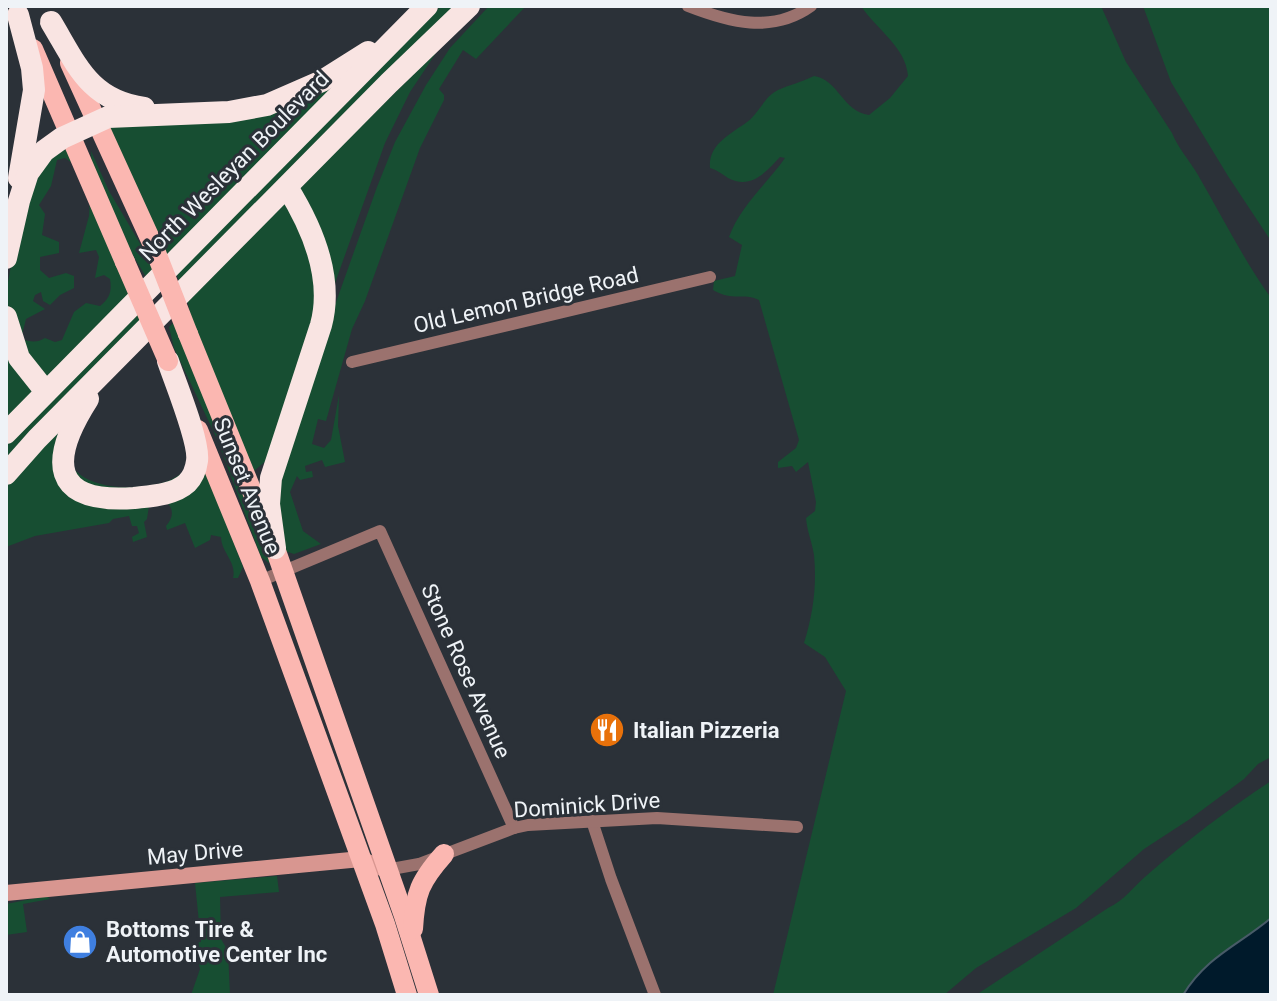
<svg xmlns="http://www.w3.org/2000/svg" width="1277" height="1001" font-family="Roboto,sans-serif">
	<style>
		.green { fill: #174e32 }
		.water { fill: #001a2b; stroke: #485b68; stroke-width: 2 }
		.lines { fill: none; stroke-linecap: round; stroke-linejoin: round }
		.street { stroke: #9b726e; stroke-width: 12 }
		.secondary { stroke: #d89690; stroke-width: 16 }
		.primary { stroke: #fbb7b1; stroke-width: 20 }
		.highway { stroke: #f9e4e2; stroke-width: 22 }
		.primary-bridge { stroke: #fbb7b1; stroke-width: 20 }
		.labels { text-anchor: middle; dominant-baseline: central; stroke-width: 6; stroke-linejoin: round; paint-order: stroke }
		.street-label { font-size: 22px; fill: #eff3f7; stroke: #2b3138 }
		.poi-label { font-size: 22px; font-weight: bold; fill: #eff3f7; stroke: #2b3138; text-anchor: start }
	</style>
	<rect width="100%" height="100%" fill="#2b3138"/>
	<!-- green -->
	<g class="green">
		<polygon points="441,6 460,6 181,286 176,273"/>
		<polygon points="489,6 526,6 476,59 463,50 439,89 444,95 444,100 420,148 365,301 352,329 326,421 318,419 312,444 324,448 331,440 339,395 338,426 345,462 325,467 322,460 305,466 306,472 312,471 313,477 300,480 297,476 290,492 303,531 321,544 294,554 285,551 274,498 324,336 377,187 395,142 426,85 450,48"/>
		<path d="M861 6H1101L1126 62 1172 133C1178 148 1190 161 1198 175 1222 216 1243 259 1271 298V757L1258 764 1244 779 1190 819 1144 849 1076 908 976 968 944 995H773L846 691 825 657 804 643C813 614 817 586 814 555 812 542 807 531 806 518L815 511 816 502 808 462 796 472 792 466 778 468V462L796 448 799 440 759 300C742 292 734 302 713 290L714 281 735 276 742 245 729 237C740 206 766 185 785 158L780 157C766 172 751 190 728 178 722 174 717 170 710 168 708 144 731 134 747 122 760 112 764 97 778 90 789 85 802 82 814 76 838 79 843 112 869 115L890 98 908 76C906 47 876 29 861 6Z"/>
		<polygon points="1143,6 1271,6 1271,241 1228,176 1171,82"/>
		<polygon points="438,50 410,92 385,143 274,454 254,471 191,317 187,299"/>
		<polygon points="337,82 169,259 106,123 171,117"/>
		<path d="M61 148 67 150 72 163 65 158 57 160 51 186 39 205 45 214 42 235 59 242V253L40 257V270L49 278 66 273 74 276V288L60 295 50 305 43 301 41 292 35 295 33 301 45 309 26 319 21 339C31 342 37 343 45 338L55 342 62 340 74 312 86 303 100 306C110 298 112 291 110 279L104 275 95 278 99 257 96 250 79 253 89 216 90 199 135 294 6 423V293L15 244 36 170Z"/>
		<polygon points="91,151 109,191 158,274 149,282 128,247 92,166"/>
		<polygon points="141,307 148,320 6,463 6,444"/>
		<polygon points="175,321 269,560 269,563 261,557 217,439 174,348 169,327"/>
		<path d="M62 427C65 439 66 461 74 469 94 491 138 490 165 482 179 477 190 467 201 457L243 567 238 578H233C237 562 221 552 221 537L211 535 210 540 195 548 185 523 167 530 166 526C174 517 174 508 165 501L149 506 147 519 144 522 147 537 133 542 132 537 139 533 137 526H132L129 516 113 519 109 523 35 536 6 547V484Z"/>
		<path d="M1271 781V918L1192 981 1183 995H976L1108 908C1125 900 1132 888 1146 876 1185 842 1228 809 1271 781Z"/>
		<polygon points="277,876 279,892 220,897 221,939 228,951 230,995 191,995 200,969 196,952 199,942 201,942 195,883"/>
		<polygon points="47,896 50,899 23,904 27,932 6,935 6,904"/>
	</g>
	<!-- water -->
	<path class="water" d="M1271 918V995H1183C1207 956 1239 945 1271 918Z"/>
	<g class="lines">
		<!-- street -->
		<g class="street">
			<path d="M688 6C729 22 772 34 811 6"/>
			<polyline points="352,362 710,277"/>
			<polyline points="260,581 380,531 514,828"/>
			<polyline points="592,821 611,879 655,995"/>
			<polyline points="386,870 419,864 514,828 528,825 657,818 797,827"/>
		</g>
		<!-- secondary -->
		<polyline class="secondary" points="6,893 361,859 386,870"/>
		<!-- primary -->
		<g class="primary">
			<polyline points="33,49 125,262"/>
			<polyline points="70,63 153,245"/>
			<polyline points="188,334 275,548 404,916 429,995"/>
			<polyline points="198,430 260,581 385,924 407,995"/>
			<path d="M413 929C415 893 420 881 444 854"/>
		</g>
		<!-- highway -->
		<g class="highway">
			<polyline points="18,15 32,68 34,90 19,178"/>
			<path d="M51 22C77 65 89 100 144 108"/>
			<polyline points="6,258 19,201 28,173 44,151 62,138 108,117 229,112 267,105 322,81 368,52"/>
			<polyline points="6,317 19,358 46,392"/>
			<path d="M88 399C49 460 50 504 134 498 151 496 174 495 187 483 193 477 196 469 197 461 200 442 175 382 168 361"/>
			<polyline points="6,433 427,6"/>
			<polyline points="6,474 37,439 389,83 469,6"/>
			<path d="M275 548 269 504 271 478 321 325C334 277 312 227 287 187"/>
		</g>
		<!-- primary-bridge -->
		<g class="primary-bridge">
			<polyline points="153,245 188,334"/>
			<polyline points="125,262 168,361"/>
		</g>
	</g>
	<!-- icons -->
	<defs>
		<g id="restaurant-disc" transform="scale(1.8)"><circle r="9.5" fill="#e8710a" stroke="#2b3138"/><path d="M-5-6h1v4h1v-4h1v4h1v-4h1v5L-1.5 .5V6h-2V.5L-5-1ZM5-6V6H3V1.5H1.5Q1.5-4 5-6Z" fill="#fff"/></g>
		<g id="shop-disc" transform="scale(1.8)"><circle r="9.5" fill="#3f7fe0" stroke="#2b3138"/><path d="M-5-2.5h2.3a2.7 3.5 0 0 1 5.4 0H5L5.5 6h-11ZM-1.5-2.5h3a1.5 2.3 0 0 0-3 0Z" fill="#fff"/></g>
	</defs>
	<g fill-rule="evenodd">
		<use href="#restaurant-disc" x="607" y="730"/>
		<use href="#shop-disc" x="80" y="942"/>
	</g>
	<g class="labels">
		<!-- street labels -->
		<g class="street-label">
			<text transform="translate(234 166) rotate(-45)">North Wesleyan Boulevard</text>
			<text transform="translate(526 300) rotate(-13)">Old Lemon Bridge Road</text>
			<text transform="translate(247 486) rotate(68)">Sunset Avenue</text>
			<text transform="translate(466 671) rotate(66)">Stone Rose Avenue</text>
			<text transform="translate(587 805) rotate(-4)">Dominick Drive</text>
			<text transform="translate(195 853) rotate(-5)">May Drive</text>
		</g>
		<!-- poi labels -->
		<g class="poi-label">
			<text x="633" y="730">Italian Pizzeria</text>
			<text x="106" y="929">Bottoms Tire &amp;<tspan x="106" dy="25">Automotive Center Inc</tspan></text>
		</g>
	</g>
	<!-- border -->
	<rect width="1277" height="1001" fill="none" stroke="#eff3f7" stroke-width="16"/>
</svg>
